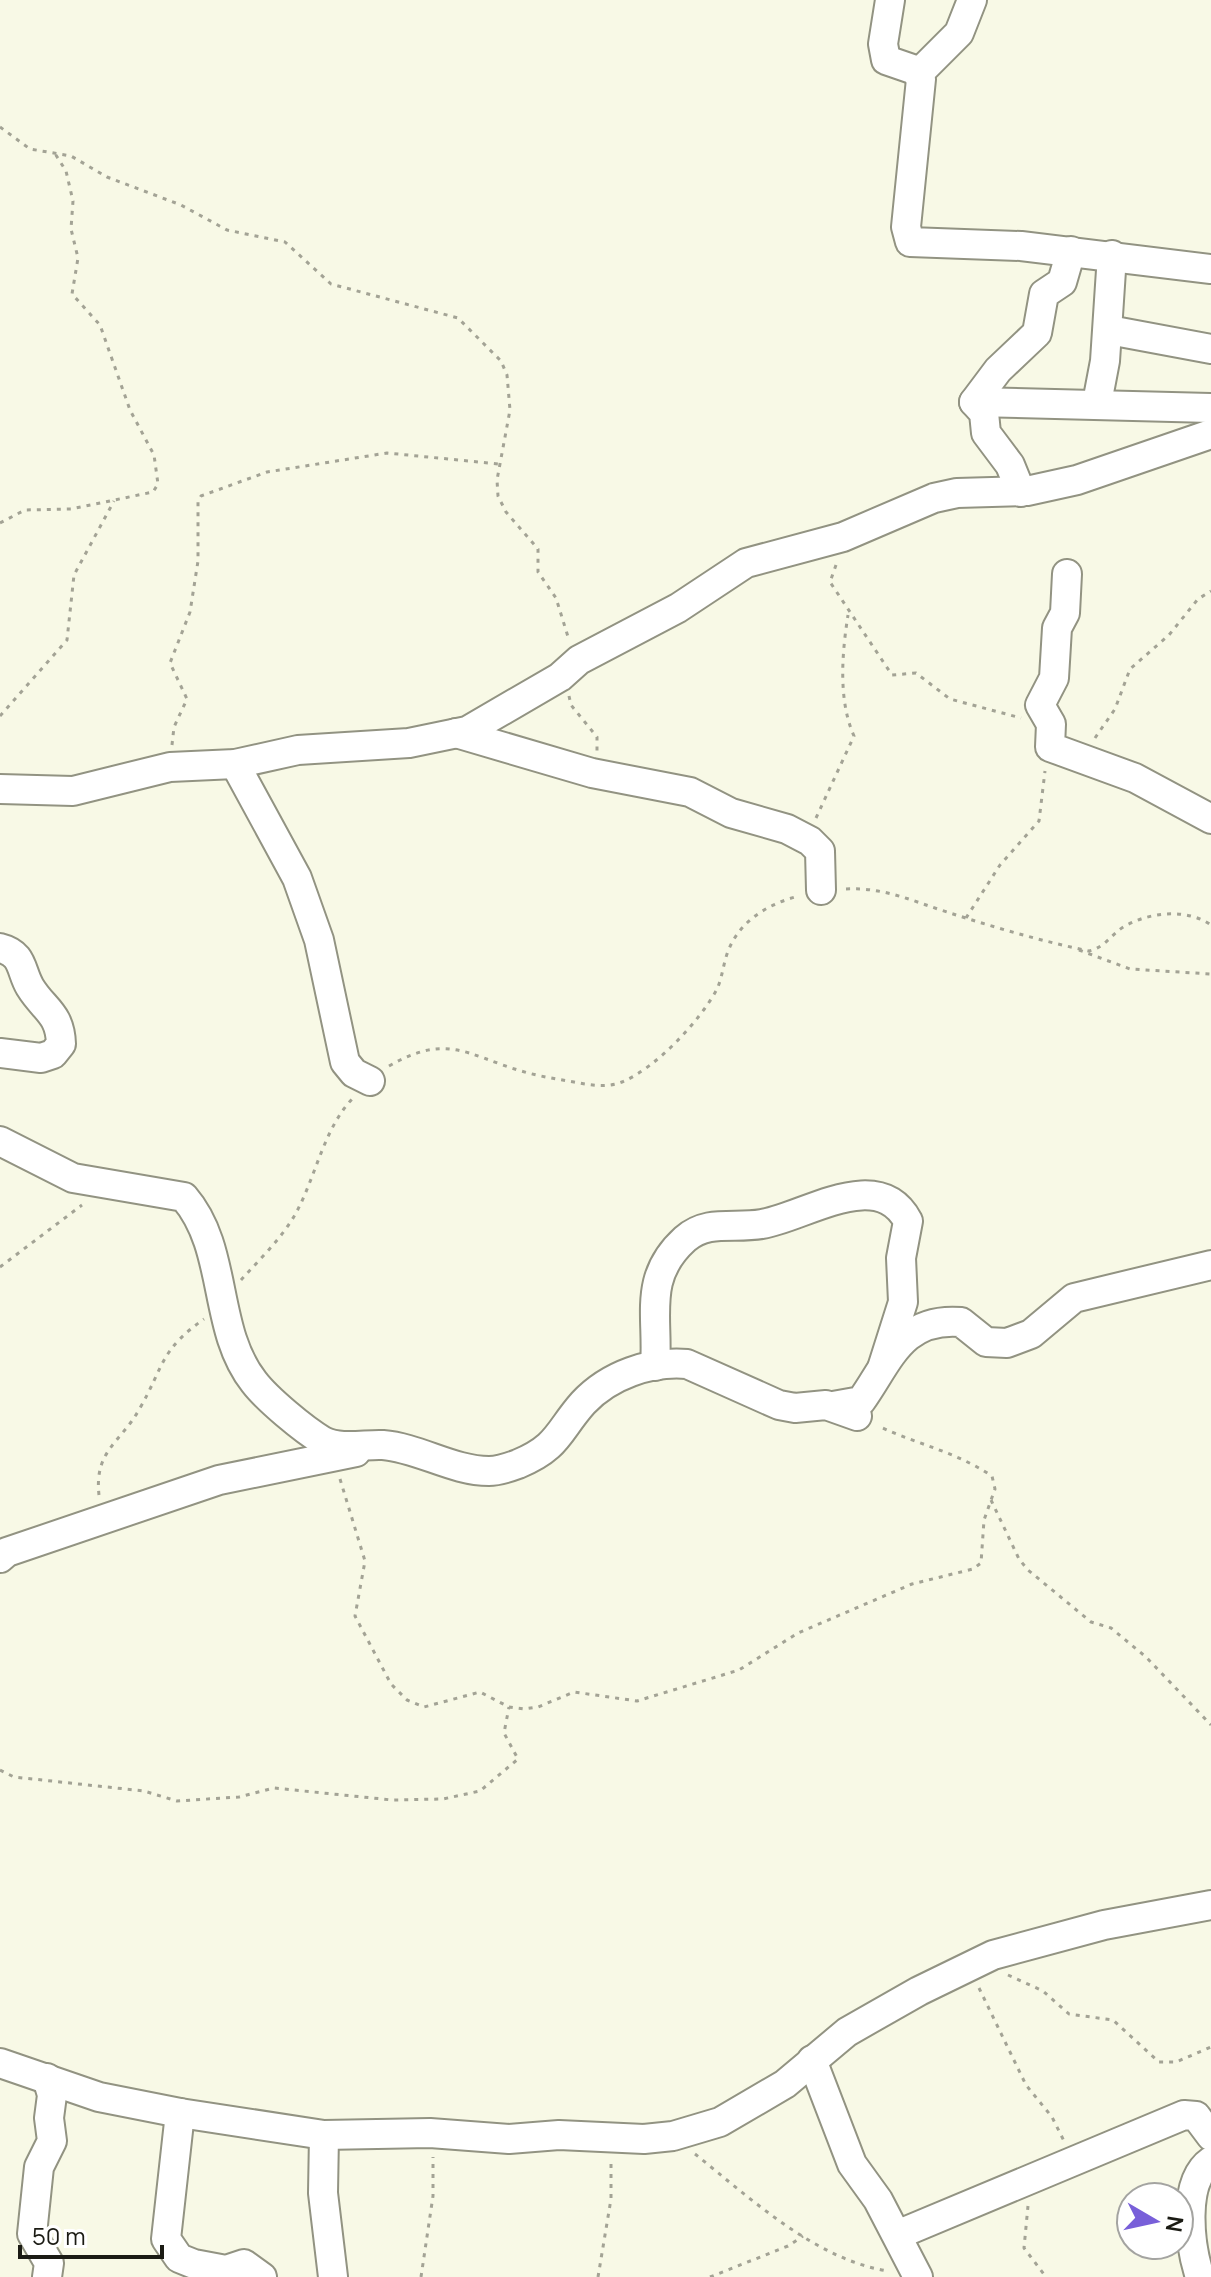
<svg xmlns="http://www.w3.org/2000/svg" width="1211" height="2277" font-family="Manrope,sans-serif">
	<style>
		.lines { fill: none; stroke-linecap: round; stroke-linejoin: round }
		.minor-casing { stroke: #929382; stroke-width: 32 }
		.path { stroke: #a3a395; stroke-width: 3; stroke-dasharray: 4 6; stroke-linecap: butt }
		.minor { stroke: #fff; stroke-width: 28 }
	</style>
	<rect width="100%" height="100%" fill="#f8f9e6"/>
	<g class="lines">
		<!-- minor casing -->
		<g class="minor-casing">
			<g id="minor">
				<polyline points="890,0 883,44 886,60 915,70 921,79 906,227 910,242 1021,246 1211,269"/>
				<polyline points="918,74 959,33 972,0"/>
				<polyline points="1109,330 1211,349"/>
				<polyline points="974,402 1211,408"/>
				<polyline points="1097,403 1105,361 1112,255"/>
				<polyline points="1021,492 1010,465 986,433 984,413 974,402 998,370 1037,333 1044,294 1062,282 1071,251"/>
				<polyline points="1067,574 1065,613 1057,628 1054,678 1040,705 1051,724 1050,747 1135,778 1211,819"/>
				<polyline points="456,733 592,773 690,792 731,813 787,829 810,841 820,851 821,890"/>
				<polyline points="235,764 297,878 319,940 345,1062 354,1073 370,1081"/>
				<polyline points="0,789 73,791 170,767 235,764 298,750 409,743 467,731 560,677 579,660 678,608 746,563 843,537 934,498 957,493 1027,491 1077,480 1211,434"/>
				<path d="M0 948C24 954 20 970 30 987 44 1010 60 1013 61 1044L53 1054 41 1058 0 1053"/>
				<path d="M0 1141 73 1178 184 1197C229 1249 212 1329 254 1382 267 1399 304 1430 323 1441 341 1450 365 1444 383 1445 419 1448 453 1471 489 1471 499 1471 510 1467 518 1464 559 1447 558 1431 583 1403 609 1375 650 1361 687 1364L779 1405 795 1408 826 1405 857 1416"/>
				<path d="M655 1366C659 1317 642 1278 685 1239 708 1219 734 1229 762 1224 805 1217 878 1165 908 1221L901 1258 903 1302 883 1365"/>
				<path d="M833 1406 861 1401C889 1362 901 1317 961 1322L986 1342 1007 1343 1031 1334 1074 1298 1211 1265"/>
				<polyline points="0,1558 7,1552 219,1480 356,1452"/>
				<polyline points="812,2060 852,2164 878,2200 918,2277"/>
				<polyline points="0,2063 99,2097 180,2113 324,2135 430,2133 509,2139 559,2135 644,2139 673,2136 720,2122 785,2084 847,2032 919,1991 993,1955 1104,1925 1211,1905"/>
				<polyline points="47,2078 52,2095 49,2118 52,2141 39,2167 32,2234 49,2263 47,2277"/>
				<polyline points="180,2113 166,2239 179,2258 194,2264 226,2270 244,2264 262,2277"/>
				<polyline points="324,2135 323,2193 333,2277"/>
				<polyline points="897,2235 1184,2115 1196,2116 1211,2136"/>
				<path d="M1200 2277C1190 2247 1181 2182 1211 2161"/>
			</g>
		</g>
		<!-- path -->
		<g class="path">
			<polyline points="0,127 30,149 71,156 107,177 181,205 227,230 285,242 331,284 458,318 501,361 507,375 510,410 497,480 498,496 506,512 538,549 538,572 556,598 569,640"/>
			<polyline points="0,523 25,510 71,509 153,492 158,484 154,455 130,410 100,325 72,294 78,258 71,229 73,201 66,171 54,152"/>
			<polyline points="836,565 830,582 892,675 916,673 950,699 1021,718"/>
			<polyline points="569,696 571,705 597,737 597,751"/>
			<polyline points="0,716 67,640 74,575 114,501"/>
			<polyline points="1095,738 1115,709 1130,669 1169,635 1198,599 1211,591"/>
			<polyline points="172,745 174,727 187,699 170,663 190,612 198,561 198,502 201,496 267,472 387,453 499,464"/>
			<path d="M816 818 854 736C838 700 842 653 848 615"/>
			<path d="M846 889C884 887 912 901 947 912 993 927 1041 941 1089 951 1106 947 1111 934 1125 926 1150 912 1187 908 1211 925"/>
			<polyline points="966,918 1000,865 1039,821 1045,771"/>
			<polyline points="1079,950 1130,969 1211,974"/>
			<path d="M389 1066C447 1033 465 1054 521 1071 538 1076 556 1079 574 1082 590 1085 607 1088 622 1082 656 1068 700 1021 717 989 722 978 723 966 727 954 738 922 767 904 799 896"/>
			<polyline points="0,1267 82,1205"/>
			<path d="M241 1280C260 1259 282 1238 296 1213 316 1176 324 1128 353 1098"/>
			<path d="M340 1479 365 1561 355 1616 391 1684 407 1700 424 1707 480 1692 509 1707 524 1709 538 1707 574 1692 637 1701 739 1670 798 1633 912 1584 973 1569 981 1563 984 1520 995 1489 992 1476C954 1451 919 1445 878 1426"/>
			<path d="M99 1495C94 1450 121 1443 140 1408 164 1366 160 1350 204 1319"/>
			<polyline points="991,1500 1019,1559 1028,1570 1091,1622 1111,1628 1146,1657 1211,1725"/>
			<polyline points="0,1770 14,1777 144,1791 177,1801 239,1797 274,1788 392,1800 443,1799 480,1791 518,1759 504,1733 509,1707"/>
			<polyline points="1008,1975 1043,1991 1069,2014 1113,2020 1159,2062 1176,2062 1211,2047"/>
			<polyline points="979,1988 1026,2085 1052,2117 1064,2141"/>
			<path d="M695 2154C750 2198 816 2260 888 2271"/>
			<polyline points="1028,2206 1024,2248 1046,2277"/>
			<polyline points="421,2277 433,2196 433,2157"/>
			<polyline points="598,2277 611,2199 611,2162"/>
			<polyline points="710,2277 788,2246 803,2236"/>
		</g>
		<!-- minor -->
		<use href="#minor" class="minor"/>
	</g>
	<!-- north arrow -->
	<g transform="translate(1155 2221) rotate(99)"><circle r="38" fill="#ffffff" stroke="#a4a4a1" stroke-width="2"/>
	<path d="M0-6L14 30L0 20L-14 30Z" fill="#785fd9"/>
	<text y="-12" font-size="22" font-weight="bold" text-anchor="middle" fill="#1b1b14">N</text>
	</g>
	<!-- scale -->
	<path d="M20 2245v12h142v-12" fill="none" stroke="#1b1b14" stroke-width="4"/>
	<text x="32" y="2245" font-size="24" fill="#1b1b14" stroke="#ffffff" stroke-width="6" paint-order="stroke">50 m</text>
</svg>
